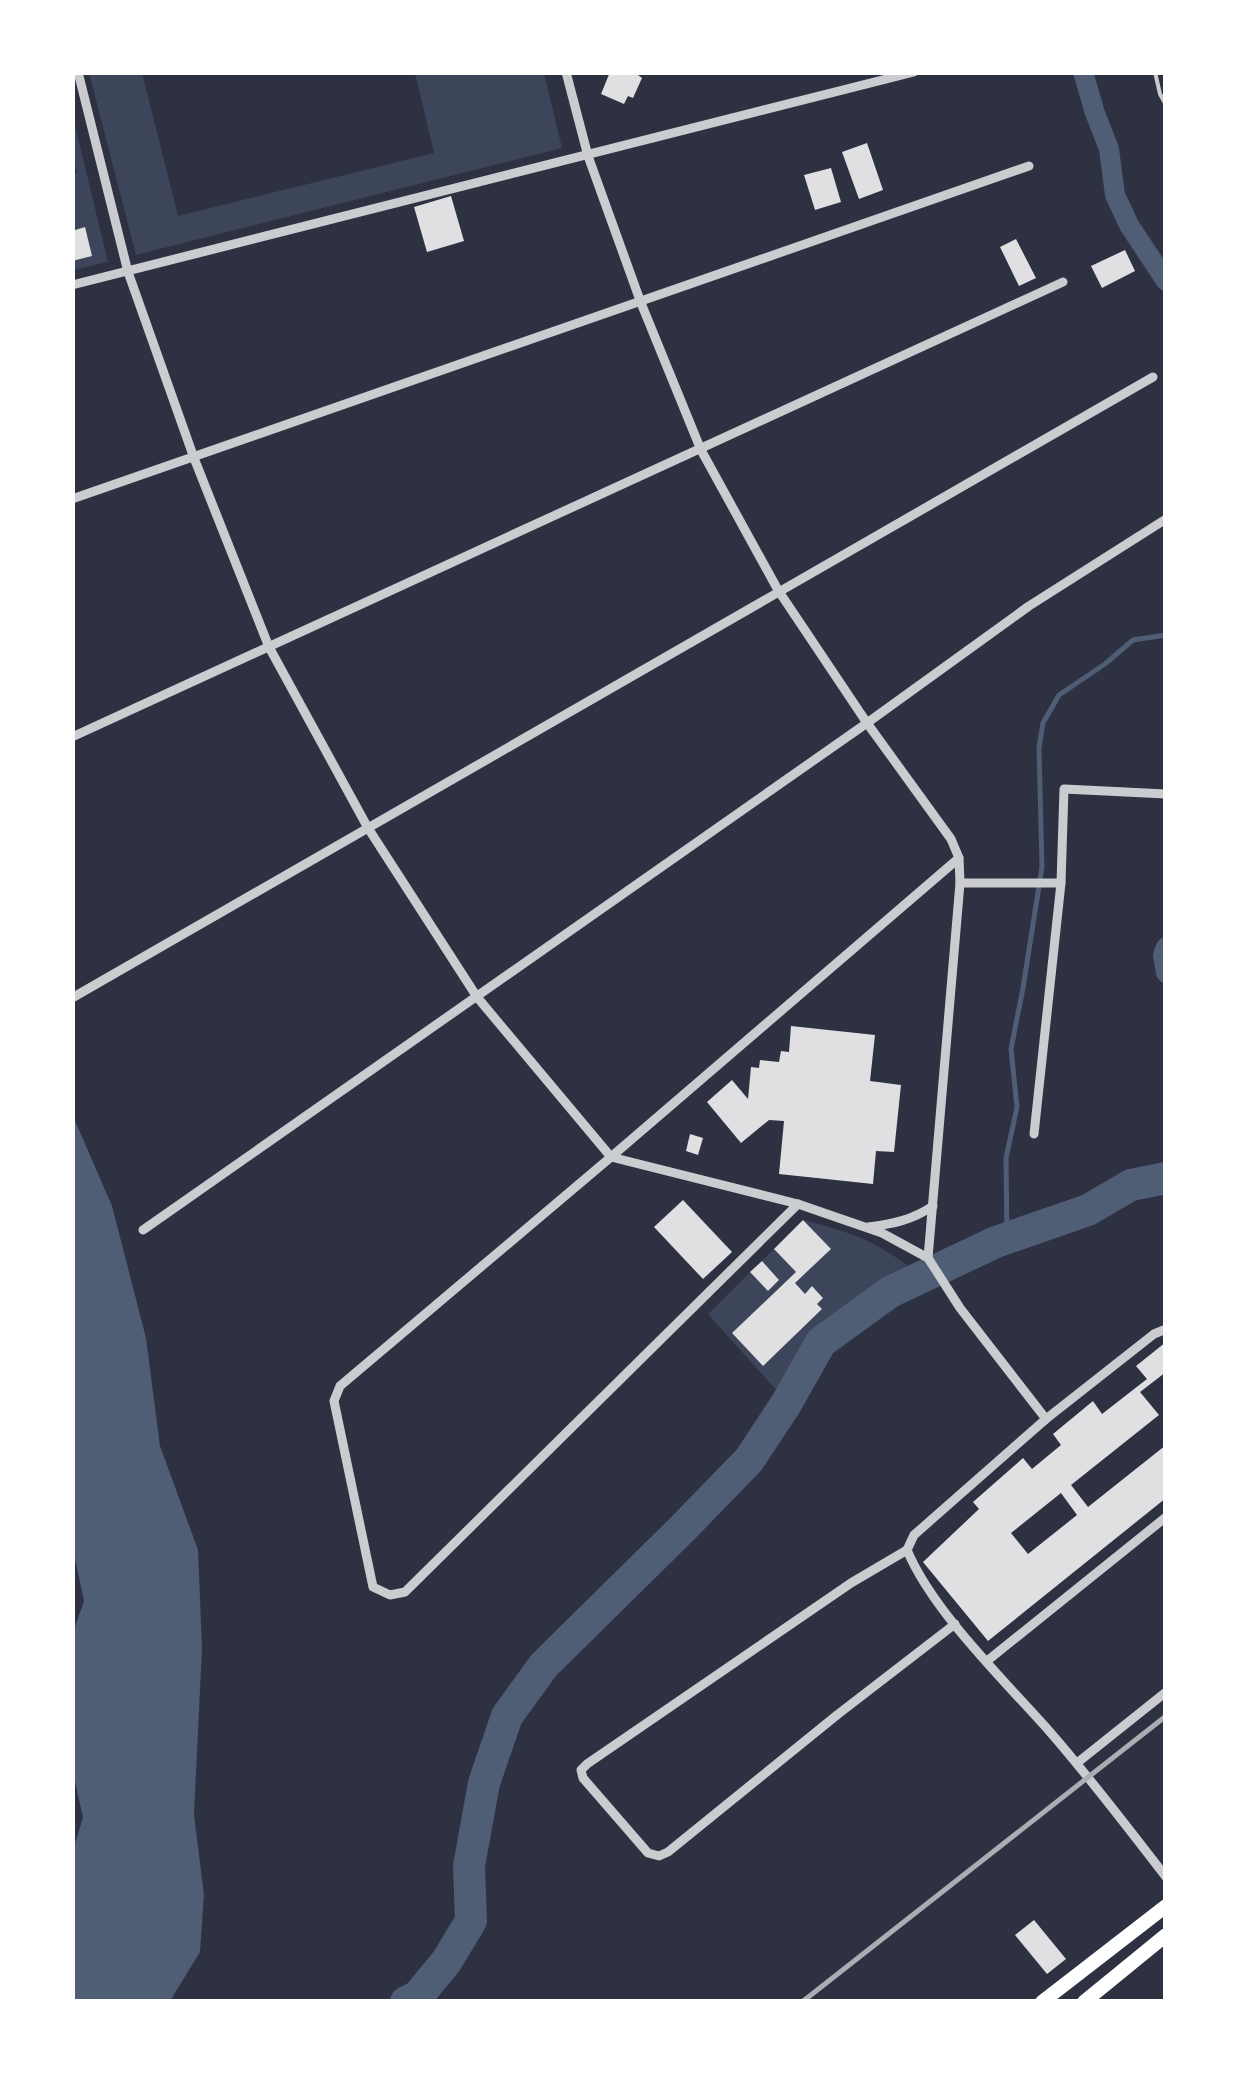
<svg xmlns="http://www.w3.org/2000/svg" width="1238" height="2074" font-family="'Noto Sans',sans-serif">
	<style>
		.green { fill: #3c4559 }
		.water { fill: #4f5d75 }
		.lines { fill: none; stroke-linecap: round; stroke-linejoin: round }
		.stream { stroke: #4f5d75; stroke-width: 5 }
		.canal { stroke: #4f5d75; stroke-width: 20 }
		.river { stroke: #4f5d75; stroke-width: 32 }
		.building { fill: #e0e0e3; fill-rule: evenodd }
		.service { stroke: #caccd0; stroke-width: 4 }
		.minor { stroke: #caccd0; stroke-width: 9 }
		.trunk { stroke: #fff; stroke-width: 14 }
		.rail { stroke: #abadb3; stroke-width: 5 }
	</style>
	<rect width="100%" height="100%" fill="#2d3142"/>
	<!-- green -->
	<g class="green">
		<polygon points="89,73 142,73 178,216 434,153 415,73 544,73 562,148 136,255"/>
		<polygon points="72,113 108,262 73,270 72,175 77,173 73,155"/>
		<path d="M803 1220C850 1232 871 1239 910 1267L884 1283 811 1337 777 1391 708 1314 750 1272 768 1291 779 1281 762 1261 774 1249 796 1272 732 1333 763 1365 821 1310 817 1304 823 1297 813 1287 805 1294 795 1283 831 1249Z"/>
	</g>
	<!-- water -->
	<polygon class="water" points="73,1116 112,1206 146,1338 160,1446 198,1550 202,1648 194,1815 204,1895 200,1952 170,2001 73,2001 73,1849 83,1818 73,1772 72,1635 84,1601 72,1544"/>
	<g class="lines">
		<!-- stream -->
		<polyline class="stream" points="1007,1237 1006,1158 1017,1107 1011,1049 1023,988 1042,867 1039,748 1043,723 1059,695 1105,664 1133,640 1166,635"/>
		<!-- canal -->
		<g class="canal">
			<polyline points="1083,72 1095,113 1109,149 1115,195 1129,225 1166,281"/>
			<polyline points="1166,947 1163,955 1166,973"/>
		</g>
		<!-- river -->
		<polyline class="river" points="406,2002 418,1996 446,1962 471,1921 469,1866 484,1783 507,1716 544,1665 685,1526 749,1460 786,1404 821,1342 890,1292 996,1242 1088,1210 1131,1185 1166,1178"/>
	</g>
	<!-- building -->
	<g class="building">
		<polygon points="610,72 639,72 638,75 642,78 633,98 628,96 624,104 601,94"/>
		<polygon points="867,143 883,190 859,199 842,152"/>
		<polygon points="831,168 841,202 815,210 804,175"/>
		<polygon points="451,196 464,241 427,252 414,207"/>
		<polygon points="85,227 92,256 72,261 72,231"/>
		<polygon points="1016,239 1036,278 1019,286 1000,247"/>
		<polygon points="1125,250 1135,271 1102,288 1091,266"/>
		<polygon points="791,1026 875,1035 870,1081 901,1085 894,1152 876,1151 873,1184 779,1174 784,1121 769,1120 741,1143 707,1102 732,1080 748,1099 751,1067 759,1068 760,1060 779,1062 781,1051 789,1052"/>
		<polygon points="690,1134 703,1138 698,1155 686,1151"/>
		<polygon points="683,1200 732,1252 703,1279 654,1227"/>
		<polygon points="803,1220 831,1249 795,1283 805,1294 812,1286 823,1298 817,1304 822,1309 763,1366 732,1333 796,1272 774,1249"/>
		<polygon points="762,1261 779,1280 768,1291 750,1272"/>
		<path d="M1166 1342V1372L1140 1392 1159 1415 1071 1485 1088 1507 1166 1445V1498L988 1641 923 1562 979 1509 973 1502 1023 1458 1032 1469 1061 1445 1053 1434 1093 1401 1102 1414 1147 1379 1136 1366ZM1061 1493 1077 1515 1028 1554 1011 1533Z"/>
		<polygon points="1034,1920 1066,1959 1047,1974 1015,1935"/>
	</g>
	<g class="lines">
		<!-- service -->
		<polyline class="service" points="1155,72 1160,94 1166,105"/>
		<!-- minor -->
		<g class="minor">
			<polyline points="78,72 128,272 194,458 269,647 368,828 477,997 611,1157 798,1204 882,1233 928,1258 960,1308 1046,1419"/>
			<polyline points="566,72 588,156 641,303 701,450 778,590 867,723 951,839 959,858 960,883 928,1258"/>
			<polyline points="72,285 914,72"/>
			<polyline points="72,499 1029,166"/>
			<polyline points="72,737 1063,282"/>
			<polyline points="960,883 1061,883"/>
			<polyline points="72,998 1153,377"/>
			<polyline points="1034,1134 1061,883 1064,789 1166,794"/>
			<polyline points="798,1204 405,1592 390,1595 373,1587 334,1401 340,1386 611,1157 959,858"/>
			<path d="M868 1227C893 1224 912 1220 933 1206"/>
			<polyline points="143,1230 867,723 1029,606 1166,519"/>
			<path d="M1166 1329 1154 1334 1046 1419 914 1535 907 1550C933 1612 1005 1681 1050 1732 1091 1779 1128 1828 1166 1877"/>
			<polyline points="907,1550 851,1583 587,1764 581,1770 583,1778 648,1853 659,1856 668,1852 837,1715 955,1624"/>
			<polyline points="987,1661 1166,1517"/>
			<polyline points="1077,1763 1166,1692"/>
		</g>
		<!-- trunk -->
		<g class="trunk">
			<polyline points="1042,2002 1166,1906"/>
			<polyline points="1084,2002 1166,1935"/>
		</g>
		<!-- rail -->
		<polyline class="rail" points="802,2002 1166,1716"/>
	</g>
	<!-- border -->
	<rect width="1238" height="2074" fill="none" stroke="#ffffff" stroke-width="150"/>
</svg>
